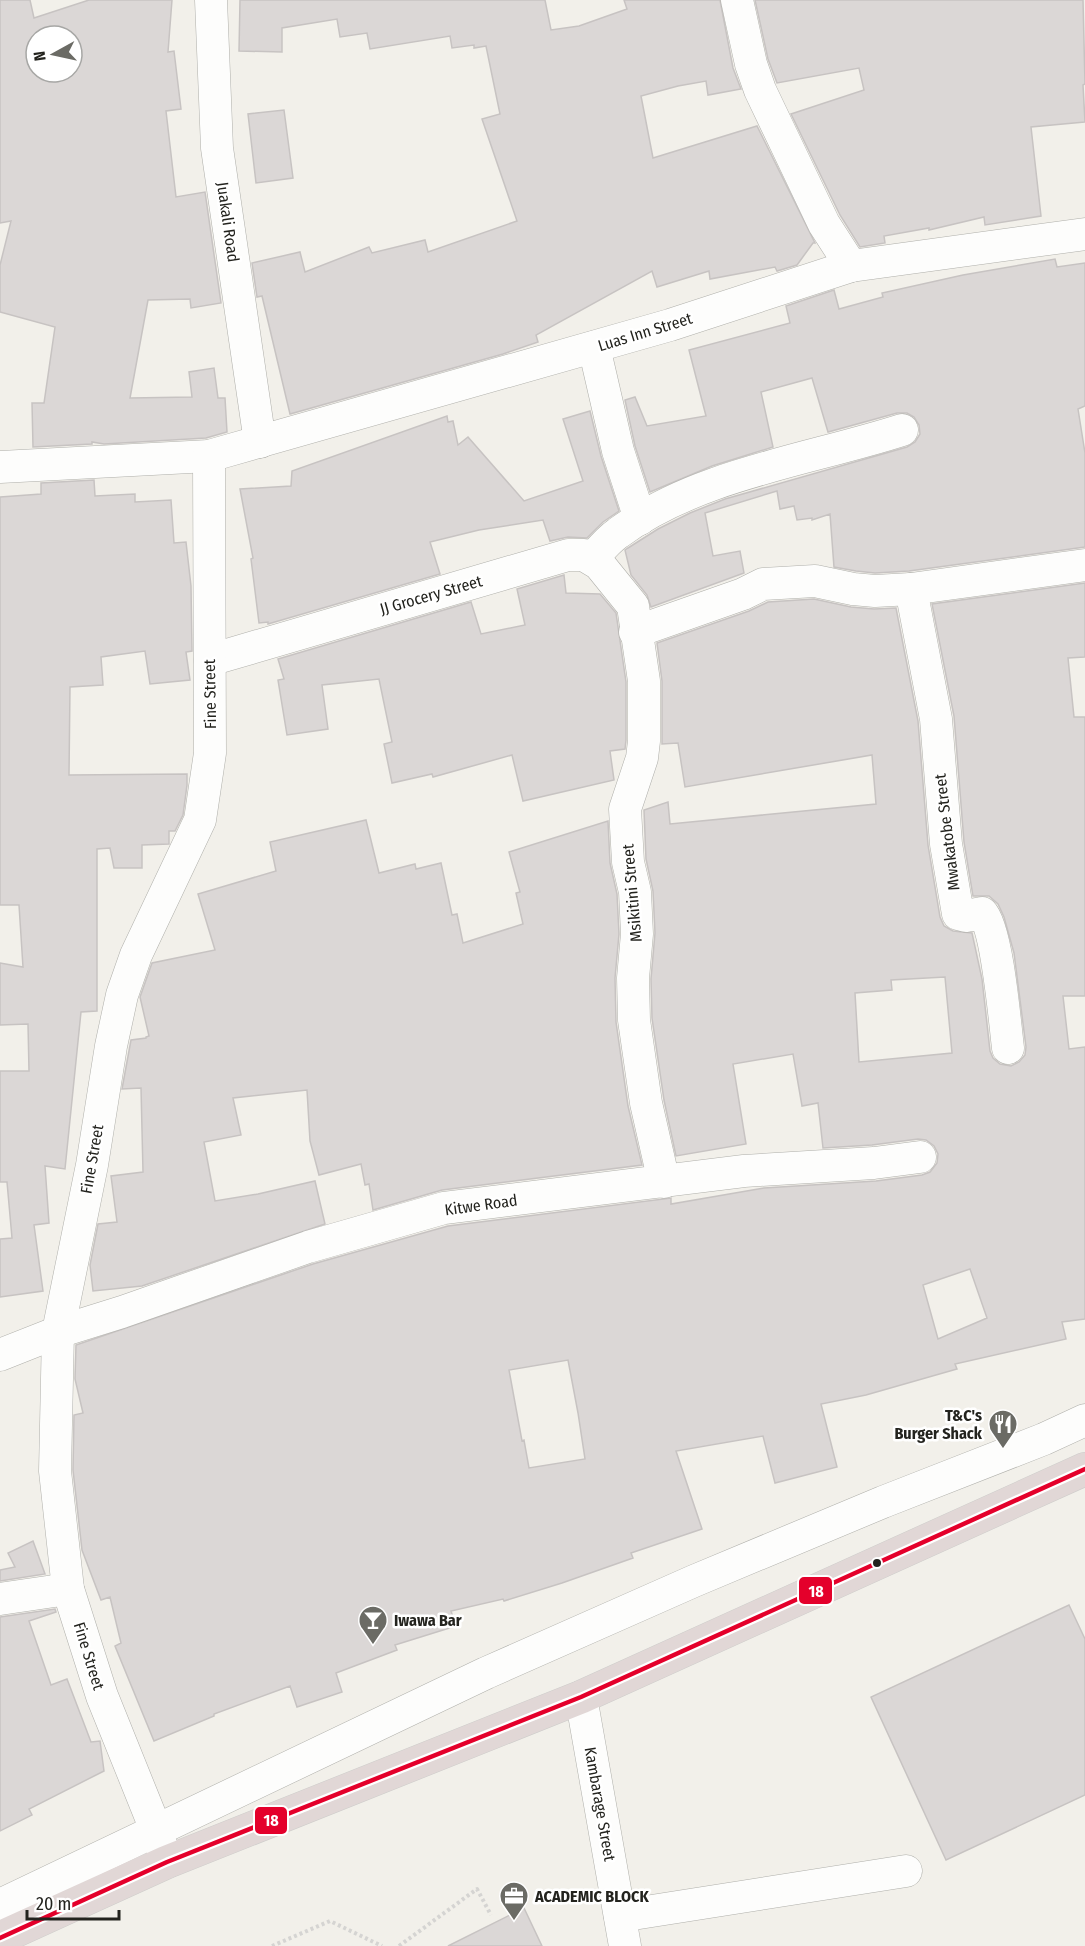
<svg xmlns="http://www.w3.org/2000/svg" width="1085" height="1946" font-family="'Fira Sans Condensed',sans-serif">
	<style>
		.building { fill: #dbd7d6; stroke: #c7c3c2; stroke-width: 1.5; fill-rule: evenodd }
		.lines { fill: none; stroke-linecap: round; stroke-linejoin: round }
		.minor-casing { stroke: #afafaa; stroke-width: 33 }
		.highway-casing { stroke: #cecdcb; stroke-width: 34 }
		.path { stroke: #d5d4d2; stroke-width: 4; stroke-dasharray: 3 3; stroke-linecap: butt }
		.minor { stroke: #fdfdfc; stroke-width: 32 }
		.highway { stroke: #e1d7d6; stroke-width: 33 }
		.bus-1-casing { stroke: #fff; stroke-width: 9 }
		.bus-1 { stroke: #e4002b; stroke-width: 4.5 }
		.bus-dot { fill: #23231e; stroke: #fff; stroke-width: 2 }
		.labels { text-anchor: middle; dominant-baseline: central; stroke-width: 5; stroke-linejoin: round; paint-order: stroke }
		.street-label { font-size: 16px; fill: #23231e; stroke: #fff }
		.poi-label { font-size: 16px; font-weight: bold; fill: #23231e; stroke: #fff; text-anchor: start }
		.line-badge { stroke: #fff; stroke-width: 2 }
		.badge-label { font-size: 16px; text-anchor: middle; font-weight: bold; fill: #fff }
	</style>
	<rect width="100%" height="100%" fill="#f2f0ea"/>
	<!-- building -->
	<g class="building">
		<path d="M0 0H30L34 18 89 0H172L168 52 174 51 181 109 166 111 176 197 205 192 221 303 191 308 190 299 148 300 130 398 192 397 189 372 214 368 218 398H225L227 432 206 438 104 444 92 442V444L33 447 32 403H44L55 327 0 312V265L11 221 0 223ZM36 36H72V72H36Z"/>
		<polygon points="240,0 545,0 551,30 579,26 627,9 624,0 720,0 733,68 741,89 708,95 706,81 678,86 641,96 653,158 757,126 815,243 813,243 797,265 777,271 775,267 710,279 709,271 657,287 652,271 536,335 538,342 503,354 290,414 262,296 257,297 252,263 300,252 305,272 369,247 372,253 425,240 428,252 517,221 482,119 500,114 486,46 474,48 474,45 452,48 450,36 370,49 367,33 340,37 337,19 282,28 282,52 239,51"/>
		<polygon points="755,0 1083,0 1085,84 1083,85 1085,122 1031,127 1041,216 985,225 984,217 929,230 929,228 884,236 885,243 860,247 840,215 791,114 864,90 859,68 777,83 768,59"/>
		<polygon points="284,110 293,178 256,183 248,114"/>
		<polygon points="1055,259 1057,267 1085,263 1085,406 1078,409 1085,453 1085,547 909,571 875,573 856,571 834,567 830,514 812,520 812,518 797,520 794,506 780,509 777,491 705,513 713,556 740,551 744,573 651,607 647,595 631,575 625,550 628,548 658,529 690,513 725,499 907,447 915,442 920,434 919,425 914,417 907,413 897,413 828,432 812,378 761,392 773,447 712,466 650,492 635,446 625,400 635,397 647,426 706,416 689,350 790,323 786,306 834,290 839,309 883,297 882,293 963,275"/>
		<polygon points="590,411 601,456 619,511 603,522 587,538 568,537 550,541 543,520 479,530 430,542 440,574 268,624 268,622 259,623 251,559 253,558 240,489 291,486 292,471 447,416 448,422 453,421 458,445 468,437 524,501 583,481 563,419"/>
		<polygon points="94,480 95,496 135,494 135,502 171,500 174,543 186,542 191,586 192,651 186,652 190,680 150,684 145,651 101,657 103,685 70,687 69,775 187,774 187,785 183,815 175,831 169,831 169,844 142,845 142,868 114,868 110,848 97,849 97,1011 81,1012 65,1169 45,1166 49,1223 34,1225 43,1291 0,1297 0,1239 12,1238 7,1182 0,1182 0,1071 29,1071 28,1024 0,1025 0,963 23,967 19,905 0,905 0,497 41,494 41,483"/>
		<polygon points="564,575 566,593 600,594 616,613 626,682 626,740 625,749 610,751 614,780 523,801 512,755 433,777 432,774 392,783 384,744 392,742 379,679 322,685 328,729 287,735 278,680 284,679 278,659 471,602 481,634 525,625 517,589"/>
		<path d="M1085 583V657L1068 658 1074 717H1085V996H1063L1069 1049 1085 1047V1319L1062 1322 1066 1339 955 1364 957 1369 866 1395 821 1404 837 1467 775 1483 763 1436 676 1451 702 1529 631 1553 633 1558 562 1583 504 1601 503 1599 451 1611 456 1626 395 1645 397 1650 336 1673 342 1692 297 1707 290 1686 214 1714V1716L154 1741 115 1646 121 1643 110 1597 101 1600 82 1550 73 1470 74 1415 83 1413 75 1379 76 1345 313 1264 448 1226 671 1198V1204L764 1188 876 1181 922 1175 930 1172 937 1163 938 1154 934 1146 926 1140 918 1139 872 1145 823 1148 818 1103 802 1106 793 1054 733 1064 746 1144 676 1156 664 1100 652 1018 651 979 655 933 653 891 646 859 644 810 668 802 670 824 876 804 872 755 685 787 678 743 662 744V681L657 643 749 611 768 602 814 599 851 607 874 609 896 608 918 721 928 845 940 917 944 926 953 931 972 933 982 979 990 1051 993 1058 1000 1064 1011 1066 1019 1062 1025 1055 1026 1047 1014 953 1004 917 998 904 989 896H973L964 842 954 716 932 604ZM945 977 952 1053 859 1062 855 993 892 990 891 980ZM970 1269 987 1318 938 1339 923 1285ZM568 1360 578 1413 585 1459 529 1468 524 1440 522 1441 509 1370Z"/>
		<polygon points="366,820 379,873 415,864 416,869 441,863 452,915 457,914 463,943 523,924 516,893 520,892 509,852 608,821 610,863 617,894 619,934 615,978 616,1022 628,1106 642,1165 442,1190 373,1210 369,1184 365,1185 361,1164 319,1175 310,1141 307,1090 233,1098 241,1135 204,1142 215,1201 258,1194 315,1181 325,1224 142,1286 93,1291 90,1265 98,1224 117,1222 111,1176 143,1172 141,1088 122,1089 131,1040 146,1038 146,1037 149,1036 140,997 152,963 215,950 198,894 276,871 270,842"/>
		<polygon points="33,1541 45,1574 0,1581 0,1570 15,1567 8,1553"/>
		<polygon points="1069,1605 1085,1639 1085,1795 946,1860 871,1697"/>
		<polygon points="55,1609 56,1612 29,1621 51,1685 67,1679 91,1742 100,1741 104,1771 29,1809 32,1815 0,1831 0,1617"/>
		<polygon points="524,1908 542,1946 448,1946"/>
	</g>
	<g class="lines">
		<!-- minor casing -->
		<g class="minor-casing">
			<g id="minor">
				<polyline points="211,0 217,148 260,442"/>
				<polyline points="737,0 751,64 760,90 824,224 851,266"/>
				<polyline points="594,347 618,451 640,519"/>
				<polyline points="0,467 209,456 670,325 851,266 1085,234"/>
				<path d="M592 559C600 550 608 540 618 533 698 474 809 460 902 430"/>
				<path d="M911 589 936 719 946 844 958 914 966 916 982 913C997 928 1005 1023 1008 1048"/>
				<polyline points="635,632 743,594 763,584 815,581 853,589 875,591 911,589 1085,565"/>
				<polyline points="210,660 568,555 584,555 599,564 633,606 644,681 644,741 642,758 625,809 628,862 635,892 637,934 633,978 634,1020 646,1103 664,1182"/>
				<polyline points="0,1355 58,1332 122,1312 308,1247 444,1208 744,1171 874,1163 920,1157"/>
				<polyline points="0,1599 68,1589"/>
				<polyline points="581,1697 625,1946"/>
				<polyline points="167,1862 156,1830 102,1696 68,1589 55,1471 58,1332 92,1165 111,1046 122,995 136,955 200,820 210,753 209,456"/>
				<polyline points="0,1905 486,1673 694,1581 883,1502 1044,1439 1085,1420"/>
				<polyline points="620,1916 906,1871"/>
			</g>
		</g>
		<!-- highway casing -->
		<g class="highway-casing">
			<polyline id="highway" points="0,1938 167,1862 581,1697 1085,1469"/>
		</g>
		<!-- path -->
		<g class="path">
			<polyline points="272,1946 330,1921 382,1946"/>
			<polyline points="399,1946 477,1889 491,1915"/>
		</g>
		<!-- minor -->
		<use href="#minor" class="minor"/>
		<!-- highway -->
		<use href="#highway" class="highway"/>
		<!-- bus-1 casing -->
		<g class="bus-1-casing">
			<polyline id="bus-1" points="0,1938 167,1862 581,1697 1085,1469"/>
		</g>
		<!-- bus-1 -->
		<use href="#bus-1" class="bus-1"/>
	</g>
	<!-- icons -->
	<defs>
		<g id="restaurant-pin" transform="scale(1.5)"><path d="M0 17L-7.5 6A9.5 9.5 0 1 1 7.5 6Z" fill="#6b6b65" stroke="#fff"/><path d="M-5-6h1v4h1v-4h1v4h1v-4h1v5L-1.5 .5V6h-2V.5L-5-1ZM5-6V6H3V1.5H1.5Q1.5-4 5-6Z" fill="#fff"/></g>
		<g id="bar-pin" transform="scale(1.5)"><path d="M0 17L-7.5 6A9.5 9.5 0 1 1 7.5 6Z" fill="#6b6b65" stroke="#fff"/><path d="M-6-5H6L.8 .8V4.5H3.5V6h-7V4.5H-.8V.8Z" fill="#fff"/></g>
		<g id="office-pin" transform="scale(1.5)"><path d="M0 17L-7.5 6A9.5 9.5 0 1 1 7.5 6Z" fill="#6b6b65" stroke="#fff"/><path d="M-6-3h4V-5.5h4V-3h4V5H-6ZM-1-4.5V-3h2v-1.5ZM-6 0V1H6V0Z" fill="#fff"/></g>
	</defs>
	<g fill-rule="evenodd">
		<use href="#restaurant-pin" x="1003" y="1424"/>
		<use href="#bar-pin" x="373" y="1620"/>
		<use href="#office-pin" x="514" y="1896"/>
	</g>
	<!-- markers -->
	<circle class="bus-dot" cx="877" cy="1563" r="5"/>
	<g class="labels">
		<!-- street labels -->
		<g class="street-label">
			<text transform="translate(228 222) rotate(82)">Juakali Road</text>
			<text transform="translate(645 332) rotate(-17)">Luas Inn Street</text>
			<text transform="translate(431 595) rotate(-16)">JJ Grocery Street</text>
			<text transform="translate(210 694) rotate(-91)">Fine Street</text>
			<text transform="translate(947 832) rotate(-97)">Mwakatobe Street</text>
			<text transform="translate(632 893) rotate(-95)">Msikitini Street</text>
			<text transform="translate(92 1159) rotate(-80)">Fine Street</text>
			<text transform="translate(481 1205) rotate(-8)">Kitwe Road</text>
			<text transform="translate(89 1656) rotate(73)">Fine Street</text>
			<text transform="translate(600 1804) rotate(80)">Kambarage Street</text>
		</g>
		<!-- poi labels -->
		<g class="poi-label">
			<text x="982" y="1415" text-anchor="end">T&amp;C's<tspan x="982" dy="18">Burger Shack</tspan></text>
			<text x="394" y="1620">Iwawa Bar</text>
			<text x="535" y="1896">ACADEMIC BLOCK</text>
		</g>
	</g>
	<g class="line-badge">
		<rect x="798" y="1576" width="35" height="29" rx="6" fill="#e4002b"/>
		<rect x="254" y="1806" width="34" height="29" rx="6" fill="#e4002b"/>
	</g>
	<g class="badge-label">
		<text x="816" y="1597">18</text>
		<text x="271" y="1826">18</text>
	</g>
	<!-- north arrow -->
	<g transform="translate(54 54) rotate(262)"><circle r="28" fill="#ffffff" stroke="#a7a7a5" stroke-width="1.5"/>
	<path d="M0-4.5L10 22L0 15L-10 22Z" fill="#6b6b65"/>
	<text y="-9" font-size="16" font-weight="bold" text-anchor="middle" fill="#23231e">N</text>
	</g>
	<!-- scale -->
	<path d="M27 1910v9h92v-9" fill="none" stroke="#23231e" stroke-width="3"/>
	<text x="36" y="1910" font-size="18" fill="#23231e" stroke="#ffffff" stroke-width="4.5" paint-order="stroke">20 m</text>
</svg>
